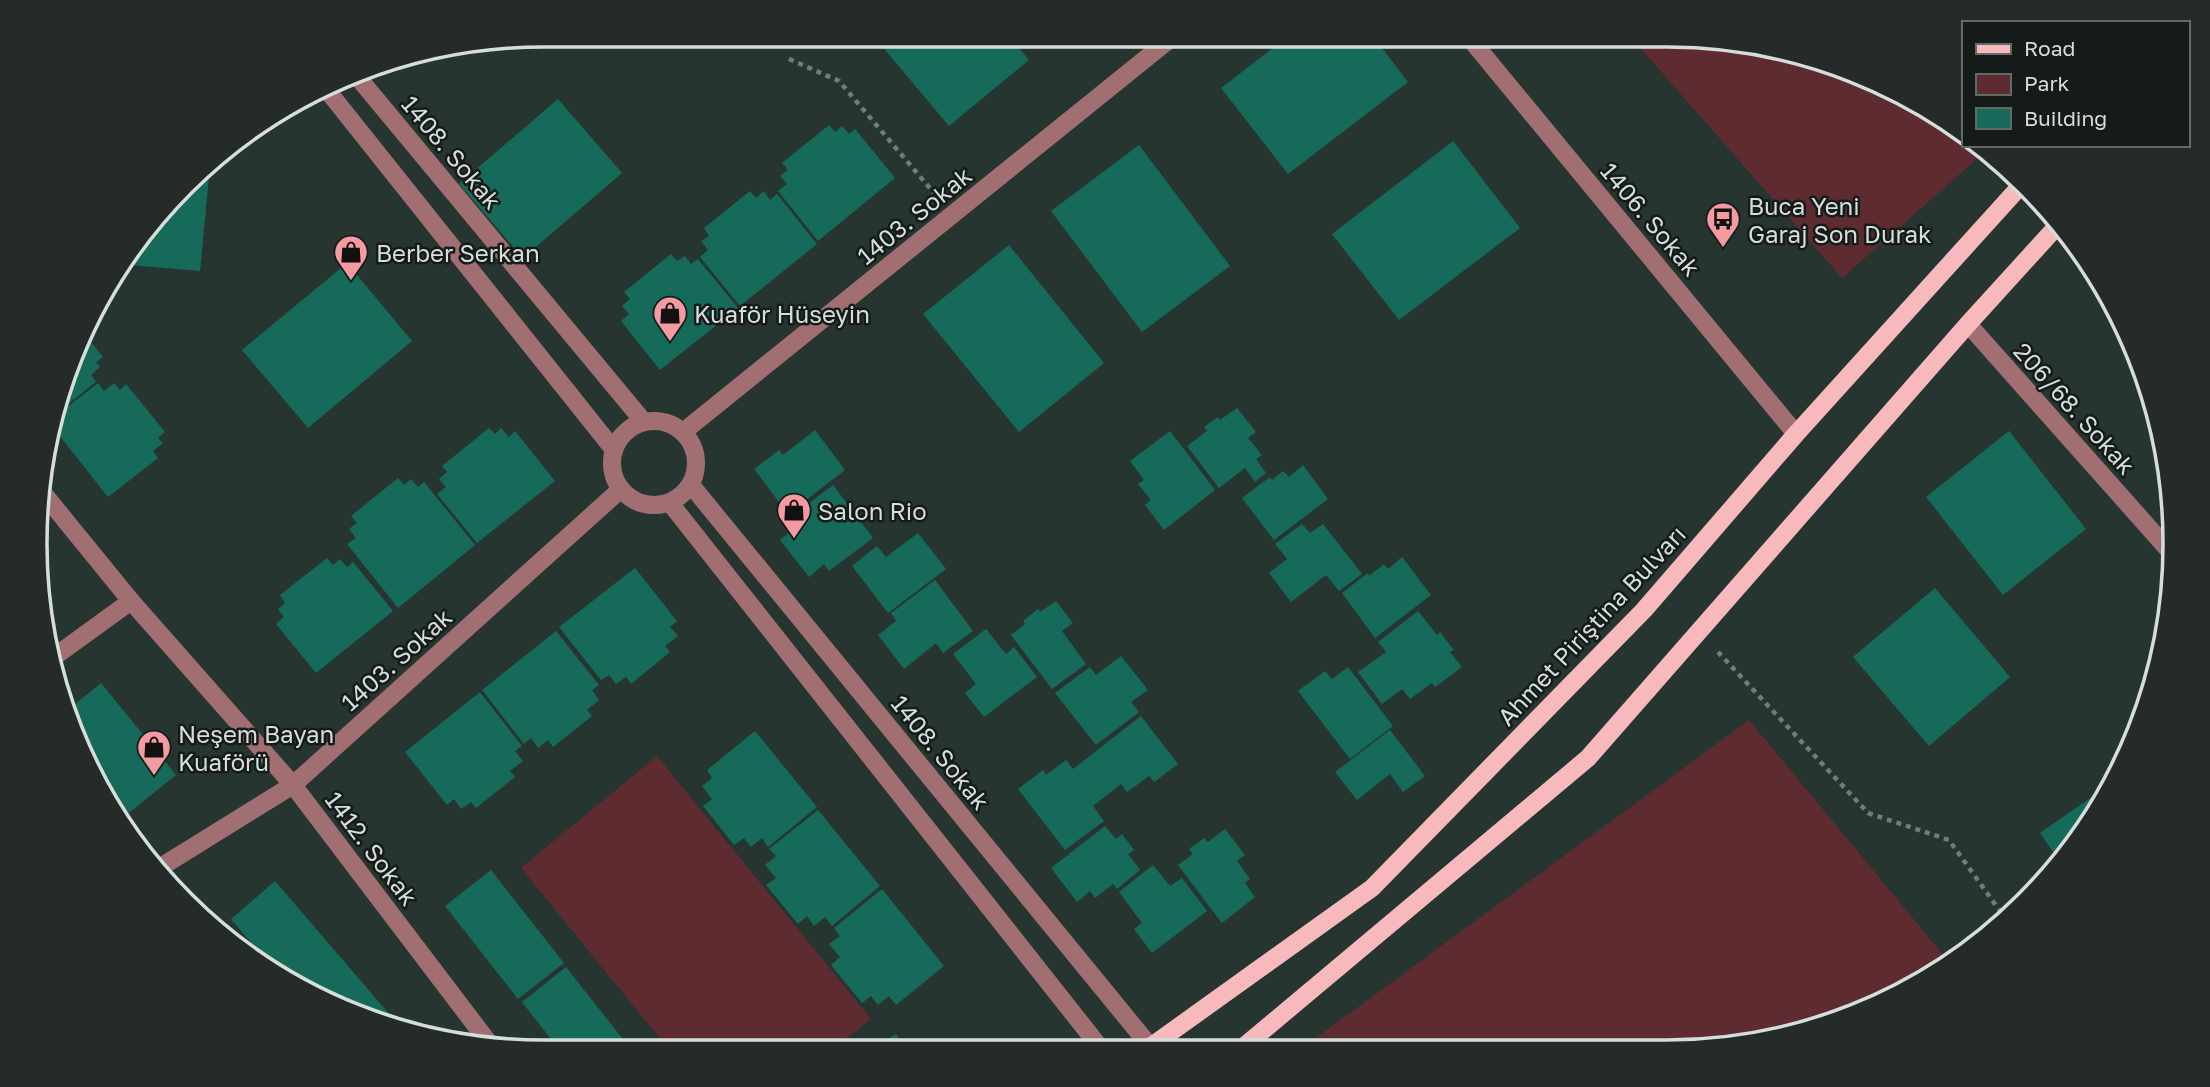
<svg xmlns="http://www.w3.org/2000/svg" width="2210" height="1087" font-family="'Golos Text',sans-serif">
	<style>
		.green { fill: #5d2b30 }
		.building { fill: #166a5a }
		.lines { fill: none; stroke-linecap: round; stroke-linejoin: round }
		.path { stroke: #717d7a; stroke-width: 4.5; stroke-dasharray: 5 5; stroke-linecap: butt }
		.minor { stroke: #a16f72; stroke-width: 18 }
		.major { stroke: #f7b9bc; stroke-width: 18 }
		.labels { text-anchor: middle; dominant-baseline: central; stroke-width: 5; stroke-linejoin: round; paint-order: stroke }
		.street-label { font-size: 24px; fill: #d5dedb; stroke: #151b19 }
		.poi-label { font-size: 24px; fill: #d5dedb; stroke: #151b19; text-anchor: start }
		.rim { fill: none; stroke: #d5dedb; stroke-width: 3.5 }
	</style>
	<rect width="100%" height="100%" fill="#273531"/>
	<!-- green -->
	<g class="green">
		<polygon points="1629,35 1667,35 1766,45 1861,74 1949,121 1963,132 1963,145 1979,145 1986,151 1842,278"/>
		<polygon points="1749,720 1949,962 1861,1013 1733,1048 1301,1049"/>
		<polygon points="657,756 871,1019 831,1051 671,1052 521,868"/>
	</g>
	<!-- building -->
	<g class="building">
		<polygon points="880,35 1008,35 1029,60 949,126 876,39"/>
		<polygon points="1290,35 1372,35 1408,82 1288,174 1221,88"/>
		<polygon points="558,99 622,173 523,258 459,184"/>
		<polygon points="829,125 835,132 842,126 849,134 855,129 895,178 818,241 778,191 787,184 780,176 788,170 782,163"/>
		<polygon points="1453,141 1520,228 1399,320 1332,234"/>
		<polygon points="1139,145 1230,266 1142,332 1051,211"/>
		<polygon points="210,166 200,271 119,264 120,261"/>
		<polygon points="750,191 756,198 764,191 770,200 777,194 817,244 740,306 700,257 708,250 701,241 709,236 704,228"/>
		<polygon points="1009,245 1104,363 1019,432 923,314"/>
		<polygon points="671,254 677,261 685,256 691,264 698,259 738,308 660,370 621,321 629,314 622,306 630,299 624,292"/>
		<polygon points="347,263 412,341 308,428 242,350"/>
		<polygon points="83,332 103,357 96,362 100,367 91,375 96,382 53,416 74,349"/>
		<polygon points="98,383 104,391 114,383 120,390 126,384 165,432 158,438 163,443 153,451 158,458 108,497 51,425 52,419"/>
		<polygon points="1237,408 1256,432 1248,438 1262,455 1256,459 1266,473 1255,482 1245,468 1219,488 1187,446 1207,431 1204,427 1218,417 1220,420"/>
		<polygon points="489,428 495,434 501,428 509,437 515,431 555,481 477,543 437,494 446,487 439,479 447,472 442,466"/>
		<polygon points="815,430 845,470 788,514 754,469 779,450 783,455"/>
		<polygon points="1170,431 1215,490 1164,530 1145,505 1151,500 1138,484 1144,480 1130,461"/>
		<polygon points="2009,431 2086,529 2003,595 1926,497"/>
		<polygon points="1303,465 1328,499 1274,540 1242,498 1270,477 1272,480 1283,471 1289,477"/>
		<polygon points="398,478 404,485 411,479 418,487 424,482 475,545 398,608 347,544 356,538 349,529 357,523 351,516"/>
		<polygon points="833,485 873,538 829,571 824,564 809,577 780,540 797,526 791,517"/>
		<polygon points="1302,524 1310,533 1323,524 1362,574 1339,591 1326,575 1291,602 1269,573 1287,559 1275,544"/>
		<polygon points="918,533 946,569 888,613 852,566 877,546 886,557"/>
		<polygon points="1402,557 1431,595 1375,638 1342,593 1368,573 1369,576 1384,564 1388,569"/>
		<polygon points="327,558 333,565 340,559 347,567 353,562 393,611 316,673 276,624 284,617 278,609 285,603 280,595"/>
		<polygon points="635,568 677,621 670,627 678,636 665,646 670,652 631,684 626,677 616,684 609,675 601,680 559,627"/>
		<polygon points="935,580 973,631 943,653 936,643 904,669 878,635 896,621 891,613"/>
		<polygon points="1935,588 2010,677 1929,746 1853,657"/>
		<polygon points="1056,601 1073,623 1062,631 1086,664 1052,689 1011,635 1025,624 1023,621 1038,609 1040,612"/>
		<polygon points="1418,611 1437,635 1440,632 1454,650 1450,652 1462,667 1435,687 1432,683 1410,699 1402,689 1382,704 1358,672 1386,652 1378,642"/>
		<polygon points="986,629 1006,654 1014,647 1037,677 984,717 965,693 976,684 953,654"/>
		<polygon points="556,631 599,685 592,690 599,700 587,710 592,716 553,747 548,740 538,748 531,738 524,744 482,690"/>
		<polygon points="1121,656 1148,690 1131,702 1139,712 1096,745 1055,693 1090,667 1096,675"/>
		<polygon points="1348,667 1393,726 1350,759 1298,691 1325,671 1332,679"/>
		<polygon points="101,683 176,775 120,820 88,769 69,709"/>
		<polygon points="480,692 522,746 515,751 523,761 510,771 515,777 476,808 471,802 461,809 454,799 447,805 405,752"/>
		<polygon points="1141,716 1178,764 1154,782 1149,776 1127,792 1121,784 1111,792 1093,806 1104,821 1065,850 1018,789 1043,770 1046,775 1066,760 1073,769"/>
		<polygon points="1390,730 1425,776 1403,792 1390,774 1357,800 1335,772"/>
		<polygon points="755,731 817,807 768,847 762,838 751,847 744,838 734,845 703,806 712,799 702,786 712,778 707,770"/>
		<polygon points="2109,785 2070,853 2060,862 2040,833"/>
		<polygon points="818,810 880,886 832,926 825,917 814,926 807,916 798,924 766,885 776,878 765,865 776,856 769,849"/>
		<polygon points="1105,826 1116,839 1122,834 1134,850 1128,854 1140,870 1117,889 1113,884 1095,898 1090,891 1077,902 1051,868"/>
		<polygon points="1225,829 1245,855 1237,861 1250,879 1245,883 1255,897 1222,923 1178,865 1193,854 1189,849 1204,838 1208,842"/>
		<polygon points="1153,865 1170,886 1182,878 1207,911 1152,953 1134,929 1142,923 1119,892"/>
		<polygon points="491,870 564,963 518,999 445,906"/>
		<polygon points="275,881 403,1030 349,1013 269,964 231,919"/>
		<polygon points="882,889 944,966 896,1005 889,996 878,1005 871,996 862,1003 831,965 840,957 829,944 840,936 834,928"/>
		<polygon points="566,967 633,1052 561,1052 522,1002"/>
		<polygon points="896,1034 902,1043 910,1038 917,1049 923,1045 927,1051 867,1051"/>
	</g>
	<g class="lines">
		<!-- path -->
		<g class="path">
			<polyline points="789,59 839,81 934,193"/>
			<polyline points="1718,652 1868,813 1949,840 2005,918"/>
		</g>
		<!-- minor -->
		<g class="minor">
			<polyline points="1467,35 1796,434"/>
			<polyline points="356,75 644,422"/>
			<polyline points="327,90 614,450"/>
			<polyline points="1968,324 2174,556"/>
			<circle cx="654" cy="463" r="42"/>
			<polyline points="683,432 1175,35"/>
			<polyline points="691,485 1153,1050"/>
			<polyline points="43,493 131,601 293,785 492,1047"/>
			<polyline points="670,503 1102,1050"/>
			<polyline points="54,657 131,601"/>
			<polyline points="156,870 293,785 621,489"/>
		</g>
		<!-- major -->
		<g class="major">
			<polyline points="1241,1049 1588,758 1968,324 2059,224"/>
			<polyline points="1146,1050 1372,888 1644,610 1796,434 2024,182"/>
		</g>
	</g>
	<!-- icons -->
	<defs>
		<g id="bus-pin" transform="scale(1.75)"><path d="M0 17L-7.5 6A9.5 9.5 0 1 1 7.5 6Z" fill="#f49aa1" stroke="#151b19"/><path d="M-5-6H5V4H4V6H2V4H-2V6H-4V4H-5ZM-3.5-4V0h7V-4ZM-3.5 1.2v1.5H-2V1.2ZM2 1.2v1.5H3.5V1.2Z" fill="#111"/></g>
		<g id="shop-pin" transform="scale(1.75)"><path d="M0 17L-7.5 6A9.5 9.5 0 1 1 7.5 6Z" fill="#f49aa1" stroke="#151b19"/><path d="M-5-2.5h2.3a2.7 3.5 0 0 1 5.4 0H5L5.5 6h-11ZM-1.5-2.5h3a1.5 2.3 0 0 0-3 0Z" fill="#111"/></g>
	</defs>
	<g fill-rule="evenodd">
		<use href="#bus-pin" x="1723" y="219"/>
		<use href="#shop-pin" x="351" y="252"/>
		<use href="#shop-pin" x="670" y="313"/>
		<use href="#shop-pin" x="794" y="510"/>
		<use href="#shop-pin" x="154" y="747"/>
	</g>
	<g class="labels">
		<!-- street labels -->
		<g class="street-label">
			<text transform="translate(452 152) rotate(50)">1408. Sokak</text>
			<text transform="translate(914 215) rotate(-39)">1403. Sokak</text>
			<text transform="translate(1651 219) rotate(50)">1406. Sokak</text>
			<text transform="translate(2075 408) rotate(48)">206/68. Sokak</text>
			<text transform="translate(1591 625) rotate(-47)">Ahmet Piriştina Bulvarı</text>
			<text transform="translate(396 659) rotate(-42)">1403. Sokak</text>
			<text transform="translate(941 752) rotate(51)">1408. Sokak</text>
			<text transform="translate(372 848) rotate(53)">1412. Sokak</text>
		</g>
		<!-- poi labels -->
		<g class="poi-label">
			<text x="1748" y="205">Buca Yeni<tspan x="1748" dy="28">Garaj Son Durak</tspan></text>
			<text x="376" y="252">Berber Serkan</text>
			<text x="694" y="313">Kuaför Hüseyin</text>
			<text x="818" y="510">Salon Rio</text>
			<text x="178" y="733">Neşem Bayan<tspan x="178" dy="28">Kuaförü</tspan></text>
		</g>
	</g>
	<!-- crop -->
	<path d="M0 0H2210V1087H0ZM543 47H1667A496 496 0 0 1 2163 543V544A496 496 0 0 1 1667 1040H543A496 496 0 0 1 47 544V543A496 496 0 0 1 543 47Z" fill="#242b29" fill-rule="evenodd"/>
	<path class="rim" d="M543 47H1667A496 496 0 0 1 2163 543V544A496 496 0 0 1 1667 1040H543A496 496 0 0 1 47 544V543A496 496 0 0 1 543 47Z"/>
	<!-- legend -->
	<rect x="1962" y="21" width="228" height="126" fill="#151b19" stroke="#626967" stroke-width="2"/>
	<rect x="1976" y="44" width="35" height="10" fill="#f7b9bc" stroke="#626967" stroke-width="2"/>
	<text x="2024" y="56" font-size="21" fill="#d5dedb">Road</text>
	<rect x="1976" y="74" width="35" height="21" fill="#5d2b30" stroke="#626967" stroke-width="2"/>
	<text x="2024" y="91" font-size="21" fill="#d5dedb">Park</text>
	<rect x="1976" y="108" width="35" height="21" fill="#166a5a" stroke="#626967" stroke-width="2"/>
	<text x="2024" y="126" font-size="21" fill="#d5dedb">Building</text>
</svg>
